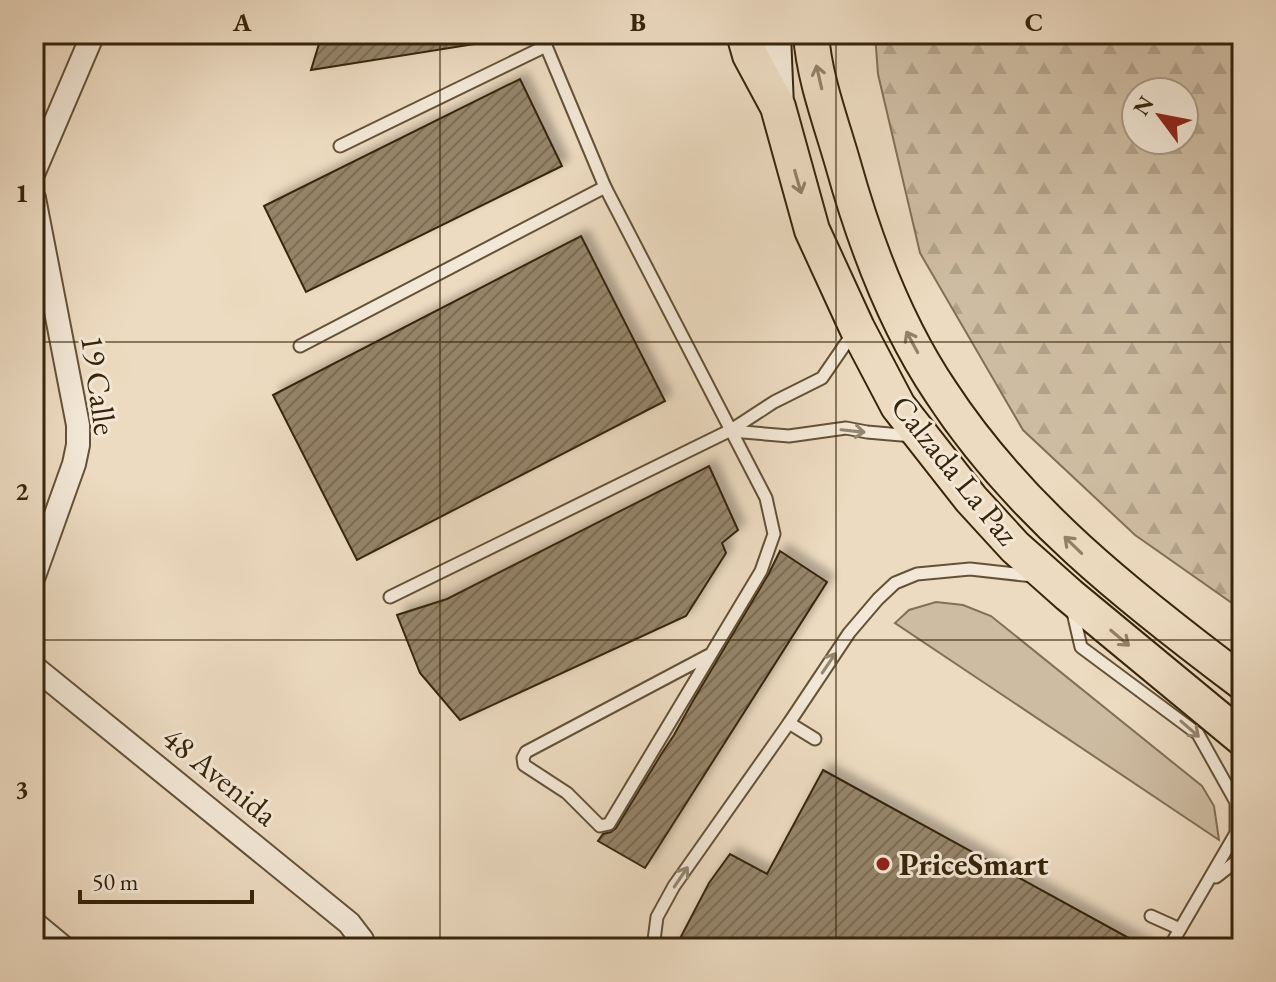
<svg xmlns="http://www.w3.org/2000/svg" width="1276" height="982" font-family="'EB Garamond',serif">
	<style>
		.green { fill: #cebca2; stroke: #827056; stroke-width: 2 }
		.forest { fill: url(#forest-firs); stroke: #827056; stroke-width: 2; fill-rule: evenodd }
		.building { fill: url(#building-hatch); stroke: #37250a; stroke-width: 2; filter: url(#shadow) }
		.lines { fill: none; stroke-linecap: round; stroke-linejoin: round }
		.service-casing { stroke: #645238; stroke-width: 15 }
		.minor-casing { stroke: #645238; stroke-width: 26 }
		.secondary-casing { stroke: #37250a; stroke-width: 34 }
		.primary-casing { stroke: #37250a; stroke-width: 38 }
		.service { stroke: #f3e8d7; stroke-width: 11 }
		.minor { stroke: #f3e8d7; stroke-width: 22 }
		.secondary { stroke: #f3e8d7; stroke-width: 30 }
		.primary { stroke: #eddbc1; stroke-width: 34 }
		.oneway { stroke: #928066 }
		.oneway2 { stroke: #958670 }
		.grid { fill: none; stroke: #37250a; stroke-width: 2; stroke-opacity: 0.55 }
		.poi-dot { fill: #8f2418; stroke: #f3e8d7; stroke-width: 3 }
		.labels { text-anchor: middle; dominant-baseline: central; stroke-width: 6; stroke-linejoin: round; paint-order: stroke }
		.street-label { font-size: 32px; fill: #37250a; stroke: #f3e8d7 }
		.poi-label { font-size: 32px; font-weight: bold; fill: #37250a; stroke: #f3e8d7; text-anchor: start }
		.neatline { fill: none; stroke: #37250a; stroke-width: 3 }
		.grid-label { font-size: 26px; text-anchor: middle; font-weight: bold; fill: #37250a }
	</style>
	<defs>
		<pattern id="forest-firs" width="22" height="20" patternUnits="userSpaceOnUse" patternTransform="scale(2)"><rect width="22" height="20" fill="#cebca2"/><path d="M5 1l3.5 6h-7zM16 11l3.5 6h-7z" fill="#b2a18a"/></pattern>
		<pattern id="building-hatch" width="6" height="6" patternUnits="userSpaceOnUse" patternTransform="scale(2)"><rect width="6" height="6" fill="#968469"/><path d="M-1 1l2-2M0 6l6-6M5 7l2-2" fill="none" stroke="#7b6c55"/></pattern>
		<filter id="shadow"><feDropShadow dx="7" dy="-7" stdDeviation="4" flood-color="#0004"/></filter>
	</defs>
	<rect width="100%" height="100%" fill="#eddbc1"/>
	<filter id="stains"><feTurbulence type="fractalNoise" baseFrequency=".0025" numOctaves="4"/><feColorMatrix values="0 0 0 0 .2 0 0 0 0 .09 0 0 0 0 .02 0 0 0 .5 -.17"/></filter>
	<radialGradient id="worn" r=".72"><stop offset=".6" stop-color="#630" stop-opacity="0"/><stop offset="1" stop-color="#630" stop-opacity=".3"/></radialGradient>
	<!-- green -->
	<polygon class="green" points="936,602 963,605 991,616 1202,786 1214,806 1219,840 895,623 909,610"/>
	<!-- forest -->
	<path class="forest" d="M875 34H1242V610L1135 535 1023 430 920 253 878 74ZM1136 92H1184V140H1136Z"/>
	<!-- building -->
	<g class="building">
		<polygon points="322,34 474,34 475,44 311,70"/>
		<polygon points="520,79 562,166 306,292 264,206"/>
		<polygon points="581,236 665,401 357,560 273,395"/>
		<polygon points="709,466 738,530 722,543 726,553 686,616 460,720 420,673 397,615 447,599"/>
		<polygon points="780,551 827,582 645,868 598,841 603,834 611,832 616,828 662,753 674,735 694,699 768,575"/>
		<polygon points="823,770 1147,948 675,948 709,883 730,854 767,874"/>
	</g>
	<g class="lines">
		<!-- service casing -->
		<g class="service-casing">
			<g id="service">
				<polyline points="543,34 546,46 605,187 766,498 774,534 761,571 609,824 600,826 567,793 524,765 523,758 526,752 711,654"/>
				<polyline points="340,146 546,46"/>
				<polyline points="300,346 605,187"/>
				<polyline points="731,431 789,436 846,428 867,432 913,436"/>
				<polyline points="390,597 731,430 774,402 822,378 853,333"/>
				<polyline points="1072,608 1081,647 1198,734 1236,802 1236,833 1169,948"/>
				<polyline points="789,723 815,739"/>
				<polyline points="1216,877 1242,857"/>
				<polyline points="1151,916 1180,929"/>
				<polyline points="653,948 657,917 674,886 789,723 849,633 878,599 895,583 917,574 970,569 1033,576"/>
			</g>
		</g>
		<!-- minor casing -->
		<g class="minor-casing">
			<g id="minor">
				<polyline points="34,172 93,34"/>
				<polyline points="34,198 78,425 78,445 74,464 34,576"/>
				<polyline points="34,667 349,923 362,940 363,948"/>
				<polyline points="34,923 64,948"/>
			</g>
		</g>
		<!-- secondary casing -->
		<g class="secondary-casing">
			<polyline id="secondary" points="775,34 778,107"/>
		</g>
		<!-- primary casing -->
		<g class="primary-casing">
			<g id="primary">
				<polyline points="744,34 750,55 778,107 812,230 857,328 898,406 971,499 1015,547 1069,595 1242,738"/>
				<path d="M811 34C814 78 831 122 843 164 865 243 895 324 941 392 1018 510 1130 598 1242 682"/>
			</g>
		</g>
		<!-- service -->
		<use href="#service" class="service"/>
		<!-- minor -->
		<use href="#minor" class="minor"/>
		<!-- secondary -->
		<use href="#secondary" class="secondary"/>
		<!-- primary -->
		<use href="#primary" class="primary"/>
	</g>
	<!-- one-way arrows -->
	<defs><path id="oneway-shaft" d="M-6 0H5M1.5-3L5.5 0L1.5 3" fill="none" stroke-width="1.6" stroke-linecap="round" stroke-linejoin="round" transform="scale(2)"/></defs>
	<g class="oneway">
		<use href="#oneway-shaft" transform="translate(819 77) rotate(-103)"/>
		<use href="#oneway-shaft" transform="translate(798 182) rotate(74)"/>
		<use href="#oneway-shaft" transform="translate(912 342) rotate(-118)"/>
		<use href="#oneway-shaft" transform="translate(1073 545) rotate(-136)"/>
		<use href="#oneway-shaft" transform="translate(1120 638) rotate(40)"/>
	</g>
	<g class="oneway2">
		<use href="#oneway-shaft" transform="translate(853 431) rotate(6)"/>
		<use href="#oneway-shaft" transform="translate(829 663) rotate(-56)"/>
		<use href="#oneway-shaft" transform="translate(1190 729) rotate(41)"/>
		<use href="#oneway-shaft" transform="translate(681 877) rotate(-56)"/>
	</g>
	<!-- grid -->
	<path class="grid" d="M440 34V948M836 34V948M34 342H1242M34 640H1242"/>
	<!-- markers -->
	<circle class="poi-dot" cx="883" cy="864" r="8"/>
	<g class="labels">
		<!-- street labels -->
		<g class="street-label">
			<text transform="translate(99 385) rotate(82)">19 Calle</text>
			<text transform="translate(955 470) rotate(51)">Calzada La Paz</text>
			<text transform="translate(220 776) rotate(39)">48 Avenida</text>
		</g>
		<!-- poi labels -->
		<g class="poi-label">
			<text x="899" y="864">PriceSmart</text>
		</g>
	</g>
	<!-- margin -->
	<rect width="1276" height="982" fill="none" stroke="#eddbc1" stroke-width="88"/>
	<!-- north arrow -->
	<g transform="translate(1160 116) rotate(302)"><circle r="38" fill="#f3e8d7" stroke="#a89a85" stroke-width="2"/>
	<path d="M0-6L14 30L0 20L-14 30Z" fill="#8f2418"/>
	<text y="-12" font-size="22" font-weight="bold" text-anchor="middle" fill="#37250a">N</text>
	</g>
	<!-- scale -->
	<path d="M80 890v12h172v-12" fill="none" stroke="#37250a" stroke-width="4"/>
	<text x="92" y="890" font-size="24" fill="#37250a" stroke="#f3e8d7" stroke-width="6" paint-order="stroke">50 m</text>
	<rect x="44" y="44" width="1188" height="894" class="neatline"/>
	<g class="grid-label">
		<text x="242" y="31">A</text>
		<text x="638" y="31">B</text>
		<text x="1034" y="31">C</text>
		<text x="22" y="202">1</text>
		<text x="22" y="500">2</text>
		<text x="22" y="798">3</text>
	</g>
	<rect width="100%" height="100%" filter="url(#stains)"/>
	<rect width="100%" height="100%" fill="url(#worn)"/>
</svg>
